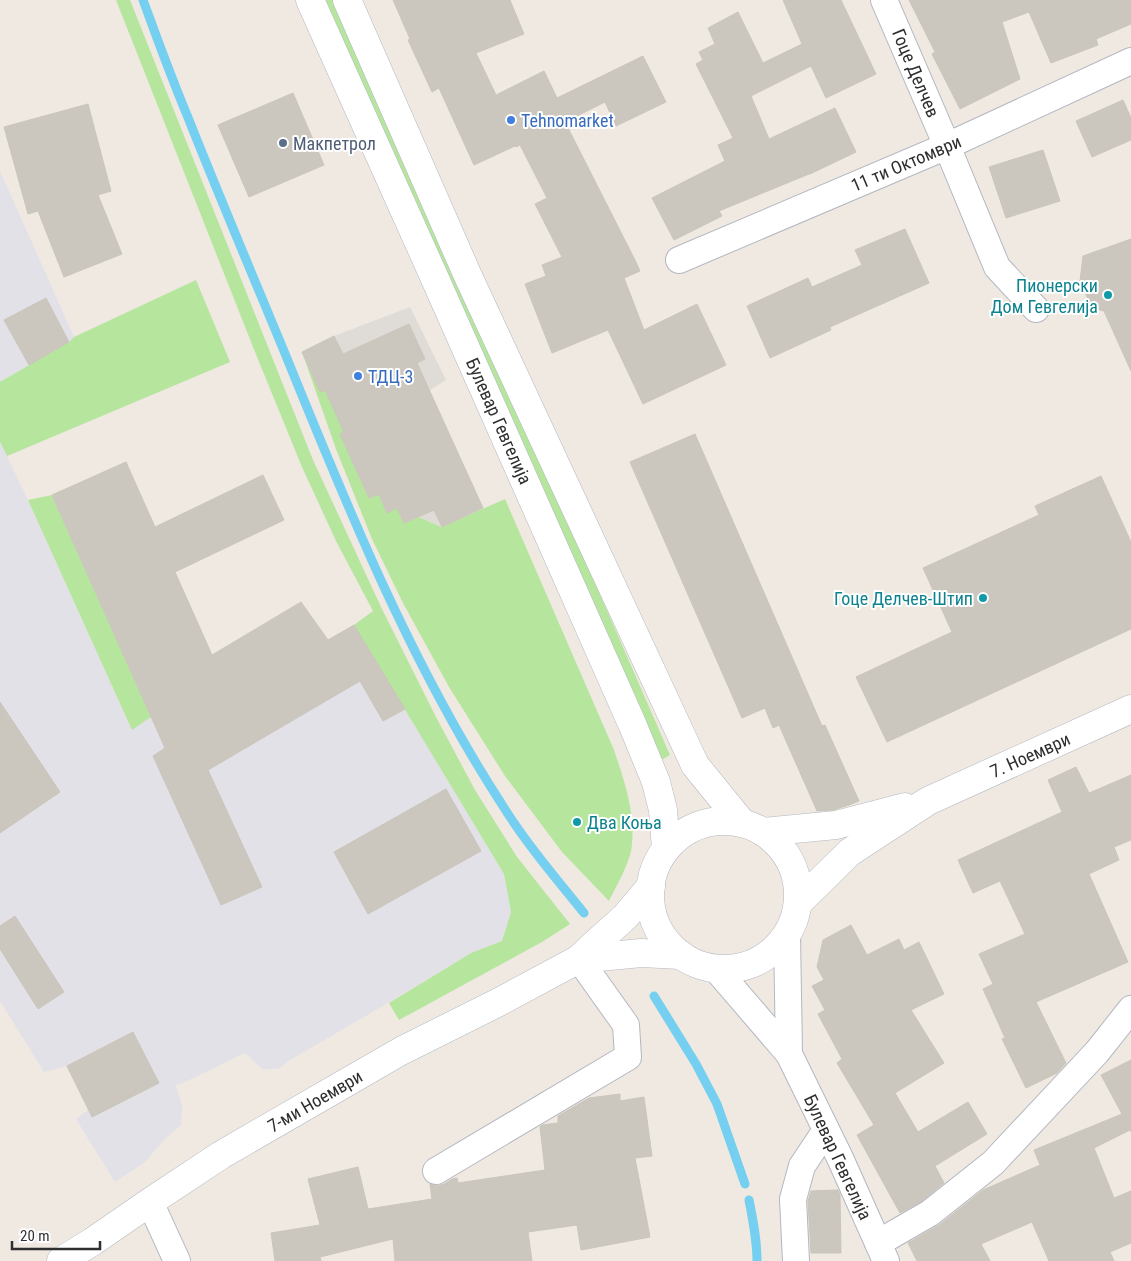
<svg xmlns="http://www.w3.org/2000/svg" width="1131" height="1261" font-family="'Roboto Condensed',sans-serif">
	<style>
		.industrial { fill: #e3e1e8 }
		.green { fill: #b6e59e }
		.plaza { fill: #dfdcd8 }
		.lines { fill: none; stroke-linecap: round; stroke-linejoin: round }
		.stream { stroke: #75cff0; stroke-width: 9 }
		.building { fill: #cbc7bf; stroke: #cbc5ba }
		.minor-casing { stroke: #b4b7c1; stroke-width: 28 }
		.secondary-casing { stroke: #b4b7c1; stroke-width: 29 }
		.minor { stroke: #fff; stroke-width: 26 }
		.secondary { stroke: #fff; stroke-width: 28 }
		.shop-dot { fill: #3f7fe0; stroke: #fff; stroke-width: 2 }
		.service-dot { fill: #5c6f8a; stroke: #fff; stroke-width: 2 }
		.culture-dot { fill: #0f9aa8; stroke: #fff; stroke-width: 2 }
		.labels { text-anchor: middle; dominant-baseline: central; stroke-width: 4; stroke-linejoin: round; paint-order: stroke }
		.street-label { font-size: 18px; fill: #2e2e2e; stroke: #fff }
		.shop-label { font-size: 18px; fill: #366cbe; stroke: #fff; text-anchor: start }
		.service-label { font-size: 18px; fill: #4e5e75; stroke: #fff; text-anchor: start }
		.culture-label { font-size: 18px; fill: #0d838f; stroke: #fff; text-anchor: end }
	</style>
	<rect width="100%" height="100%" fill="#efe9e1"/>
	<!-- industrial -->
	<g class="industrial">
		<polygon points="0,171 74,337 69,342 0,382"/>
		<polygon points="0,442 28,500 132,730 151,717 166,710 337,653 328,640 354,625 504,874 511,912 502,941 471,953 376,1010 290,1060 278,1069 262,1069 245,1053 183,1083 176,1085 182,1106 181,1125 165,1139 144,1163 115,1182 76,1119 89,1109 67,1066 44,1072 0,1001"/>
	</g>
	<!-- green -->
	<g class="green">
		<polygon points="116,0 130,0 313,460 381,607 436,717 475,790 517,857 570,924 542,942 399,1020 389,1003 471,953 502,941 511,912 504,874 354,625 373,611 336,541 302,467 255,352"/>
		<polygon points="325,0 341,0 670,755 658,762"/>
		<polygon points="196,280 230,362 7,456 0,442 0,382 69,342 74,337"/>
		<path d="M302 352 320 392 358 376 344 432 340 434 369 498 379 494 387 512 397 508 404 523 419 517 442 527 505 499 614 750C624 780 635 811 632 844 631 861 617 885 609 901L562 852 505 776 449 687 403 603 372 539 336 449Z"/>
		<polygon points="52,495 151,717 132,730 28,500"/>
	</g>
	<!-- plaza -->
	<polygon class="plaza" points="410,307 446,380 430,390 389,409 442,527 419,517 360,389 425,359 409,324 343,354 334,336"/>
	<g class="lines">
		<!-- stream -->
		<g class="stream">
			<path d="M143 0C157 38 171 77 187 115 219 196 253 276 286 356 348 509 411 664 501 803 525 842 555 877 584 913"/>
			<polyline points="654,996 696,1064 717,1104 745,1184"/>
			<path d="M749 1200C753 1220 757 1240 757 1261"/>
		</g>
	</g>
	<!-- building -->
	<g class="building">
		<polygon points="393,0 510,0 524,34 476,53 496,95 544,71 557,98 643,56 666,102 616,126 605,102 565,122 635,260 640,271 624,278 644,330 697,304 726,365 643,404 608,330 552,353 525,284 546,276 542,265 562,257 535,204 547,198 520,145 516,147 515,146 474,165 439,88 432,92 408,40 410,39"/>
		<polygon points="783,0 841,0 876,74 826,98 811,66 751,96 769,139 835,108 856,152 810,174 809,174 719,211 722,216 674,240 652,198 725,161 718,145 733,138 696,64 703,60 699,52 715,44 708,28 738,12 763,63 802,44"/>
		<polygon points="909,0 1131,0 1131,24 1096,39 1098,45 1051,63 1029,12 1002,22 1020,79 960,109 932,54 935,52"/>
		<polygon points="293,93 324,165 249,197 218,125"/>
		<polygon points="1123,100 1131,118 1131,140 1092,157 1076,121"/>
		<polygon points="88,104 111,191 98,195 122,254 64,277 38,211 28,214 4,127"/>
		<polygon points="1043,150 1060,201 1006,218 989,167"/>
		<polygon points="905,229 929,283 830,327 831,330 770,358 747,306 808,278 812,287 862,265 855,250"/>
		<polygon points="1131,239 1131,371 1104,311 1092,308 1080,281 1083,256"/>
		<polygon points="46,298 69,342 29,365 4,320"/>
		<polygon points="409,324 425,359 417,363 483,508 442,527 434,510 404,523 397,508 387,513 379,494 369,498 340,434 344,432 325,390 320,392 302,352 334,336 343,354"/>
		<polygon points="695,434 822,726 825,725 859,801 849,805 833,810 817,811 779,725 773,728 765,708 742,718 630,462"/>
		<polygon points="126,462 155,527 263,475 284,520 175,572 212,655 301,602 328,640 354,625 405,709 383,721 360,681 208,770 262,887 221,905 153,756 165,748 52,495"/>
		<polygon points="1101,476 1131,542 1131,629 887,742 856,677 952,632 923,568 1039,515 1035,506"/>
		<polygon points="0,702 60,792 0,833"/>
		<polygon points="1076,767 1089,793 1131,775 1131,840 1114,847 1119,860 1089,874 1128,962 1036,1002 1066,1063 1057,1073 1026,1088 1002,1039 1005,1038 983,989 993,984 979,954 1025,934 1000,881 973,893 958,860 1062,812 1048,780"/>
		<polygon points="446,789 481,851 368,914 334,852"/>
		<polygon points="15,916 64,992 38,1009 0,949 0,926"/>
		<polygon points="851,925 867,955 899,939 904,950 919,942 944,994 911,1010 944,1063 895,1093 918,1132 968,1102 987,1134 935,1166 944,1183 922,1201 900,1213 857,1135 874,1125 837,1063 842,1059 818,1014 825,1010 812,986 824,980 817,967 823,940"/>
		<polygon points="133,1032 159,1083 92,1117 67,1066"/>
		<polygon points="1131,1060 1131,1132 1130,1130 1094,1148 1114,1198 1131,1191 1131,1243 1110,1252 1114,1261 1049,1261 1032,1222 981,1244 990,1261 917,1261 908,1243 939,1225 983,1190 1040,1165 1034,1150 1122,1114 1101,1075"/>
		<polygon points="620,1094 620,1101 644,1097 652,1156 635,1158 650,1237 581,1250 577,1225 528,1232 532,1261 395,1261 393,1239 320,1257 321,1261 275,1261 271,1233 320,1225 308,1179 358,1167 368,1209 432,1199 430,1184 437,1186 444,1184 452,1179 457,1178 458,1183 545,1170 540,1127 542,1125 558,1123 558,1116 589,1098"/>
		<polygon points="838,1190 840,1195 841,1253 811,1253 808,1201 811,1191"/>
	</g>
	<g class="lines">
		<!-- minor casing -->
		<g class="minor-casing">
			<g id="minor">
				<polyline points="884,0 947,146 997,267 1036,309"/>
				<polyline points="679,260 947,146 1131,61"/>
				<polyline points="787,934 789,1054"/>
				<polyline points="716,969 789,1054 840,1158 886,1261"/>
				<polyline points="436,1171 628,1057 626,1025 579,959"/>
				<polyline points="150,1202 177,1261"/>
				<polyline points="878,1243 930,1213 993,1163 1097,1052 1131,1009"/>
				<polyline points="796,1261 793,1199 802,1166 826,1130"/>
			</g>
		</g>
		<!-- secondary casing -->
		<g class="secondary-casing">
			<g id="secondary">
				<polyline points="310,0 436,281 633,726 656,782 663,810 666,849"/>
				<polyline points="347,0 468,276 695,765 742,823"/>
				<circle cx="724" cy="895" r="74"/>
				<polyline points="763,832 836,825 905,807"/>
				<polyline points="798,903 850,852 928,801 1131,709"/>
				<polyline points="579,959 641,953 681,955"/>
				<polyline points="61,1261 92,1242 150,1202 221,1155 401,1051 499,1002 579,959 597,942 625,917 651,886"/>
			</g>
		</g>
		<!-- minor -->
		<use href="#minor" class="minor"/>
		<!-- secondary -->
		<use href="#secondary" class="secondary"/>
	</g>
	<!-- markers -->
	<g class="shop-dot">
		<circle cx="511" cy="120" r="5"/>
		<circle cx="358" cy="376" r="5"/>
	</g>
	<circle class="service-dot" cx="283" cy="143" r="5"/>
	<g class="culture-dot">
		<circle cx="1108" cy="295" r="5"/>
		<circle cx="983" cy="598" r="5"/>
		<circle cx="577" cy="822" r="5"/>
	</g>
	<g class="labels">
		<!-- street labels -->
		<g class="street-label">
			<text transform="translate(916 73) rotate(67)">Гоце Делчев</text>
			<text transform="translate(906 163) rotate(-23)">11 ти Октомври</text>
			<text transform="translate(499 421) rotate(66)">Булевар Гевгелија</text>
			<text transform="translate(1030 755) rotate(-24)">7. Ноември</text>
			<text transform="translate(315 1101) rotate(-30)">7-ми Ноември</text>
			<text transform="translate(838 1157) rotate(65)">Булевар Гевгелија</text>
		</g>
		<!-- shop labels -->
		<g class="shop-label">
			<text x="521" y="120">Tehnomarket</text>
			<text x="368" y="376">ТДЦ-3</text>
		</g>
		<!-- service labels -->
		<g class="service-label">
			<text x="293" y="143">Макпетрол</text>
		</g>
		<!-- culture labels -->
		<g class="culture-label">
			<text x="1098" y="285">Пионерски<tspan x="1098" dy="21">Дом Гевгелија</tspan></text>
			<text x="973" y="598">Гоце Делчев-Штип</text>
			<text x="587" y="822" text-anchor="start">Два Коња</text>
		</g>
	</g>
	<!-- scale -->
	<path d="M12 1241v8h88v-8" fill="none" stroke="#2e2e2e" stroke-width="2.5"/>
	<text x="20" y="1241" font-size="15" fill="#2e2e2e" stroke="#ffffff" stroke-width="4" paint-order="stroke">20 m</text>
</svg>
